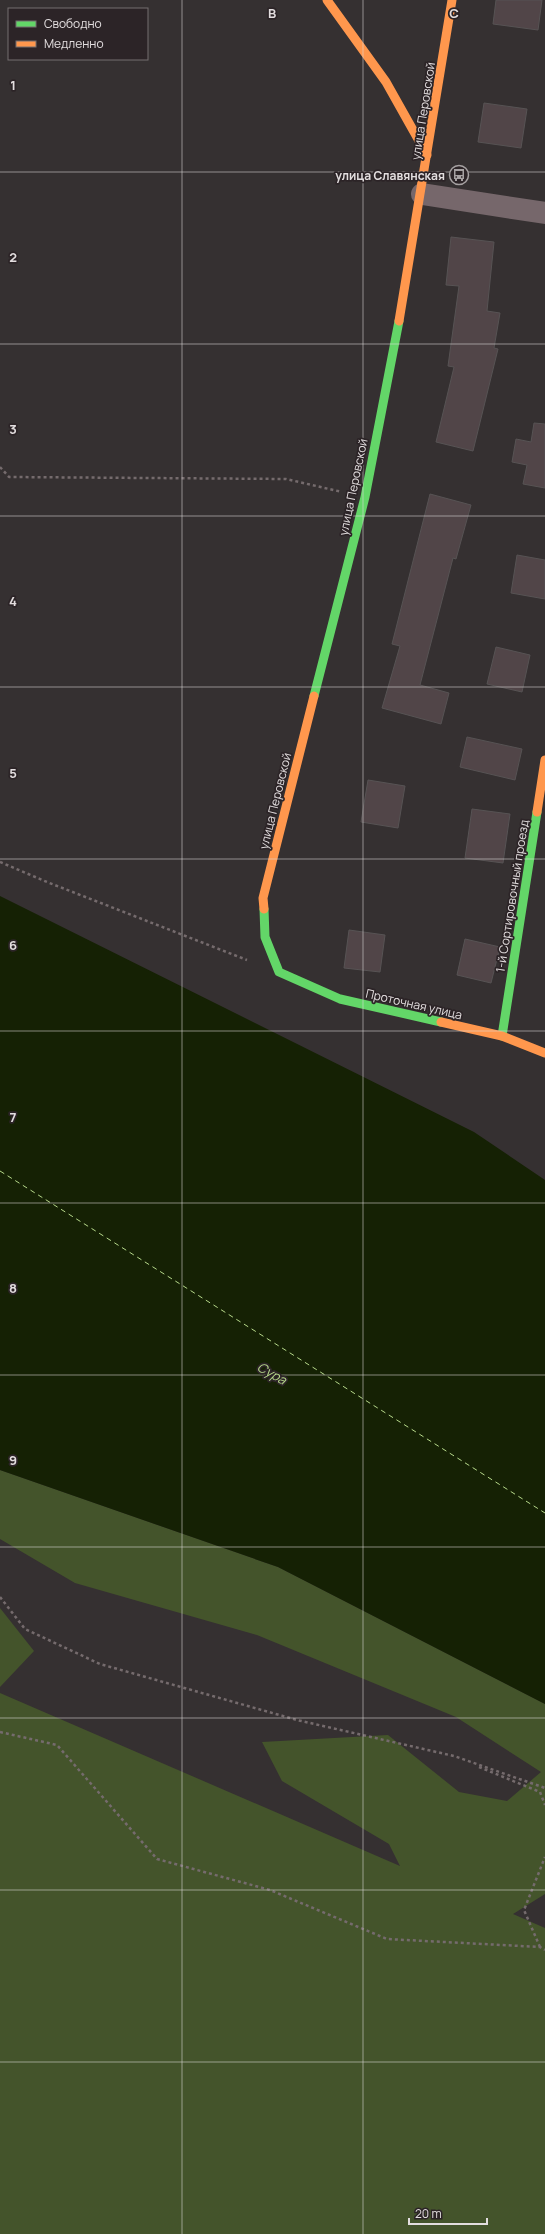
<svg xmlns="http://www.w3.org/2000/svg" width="545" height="2234" font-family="Manrope,sans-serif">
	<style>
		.green { fill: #44542b }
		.water { fill: #152104 }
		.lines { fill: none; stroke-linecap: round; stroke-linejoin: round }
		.ferry { stroke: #b6d88a; stroke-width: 1; stroke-dasharray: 5 4; stroke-linecap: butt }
		.building { fill: #514548; stroke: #575354 }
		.path { stroke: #756b6d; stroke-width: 2.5; stroke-dasharray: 3 3; stroke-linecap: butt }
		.street { stroke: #76676b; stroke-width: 22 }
		.fast { stroke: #63d668; stroke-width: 9 }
		.slow { stroke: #ff974d; stroke-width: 9 }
		.grid { fill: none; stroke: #e3dedf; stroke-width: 1; stroke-opacity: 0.55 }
		.labels { text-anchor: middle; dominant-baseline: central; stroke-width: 3.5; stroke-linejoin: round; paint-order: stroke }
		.street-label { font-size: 12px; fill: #e3dedf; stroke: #2c2427 }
		.poi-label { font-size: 12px; font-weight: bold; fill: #e3dedf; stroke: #2c2427; text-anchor: end }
		.water-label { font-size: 13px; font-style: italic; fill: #b6d88a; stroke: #2c2427 }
		.grid-label { font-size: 13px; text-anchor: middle; font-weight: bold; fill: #e3dedf; stroke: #2c2427; stroke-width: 3.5; stroke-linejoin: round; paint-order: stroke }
	</style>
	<rect width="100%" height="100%" fill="#353031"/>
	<!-- green -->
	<g class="green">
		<polygon points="0,1470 278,1567 545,1704 545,1894 513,1914 545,1928 545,2234 0,2234 0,1693 400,1866 389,1844 282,1781 262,1742 388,1735 459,1792 507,1801 541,1772 456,1717 257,1635 75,1583 0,1539"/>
		<polygon points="0,1608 34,1651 0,1687"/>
	</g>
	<!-- water -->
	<polygon class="water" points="0,896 474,1132 545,1180 545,1704 278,1567 0,1470"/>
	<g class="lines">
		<!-- ferry -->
		<polyline class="ferry" points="0,1171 545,1513"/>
	</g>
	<!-- building -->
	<g class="building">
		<polygon points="496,0 542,0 538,30 493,24"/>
		<polygon points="484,103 527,109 521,148 478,142"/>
		<polygon points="451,237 494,242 487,311 500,313 494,348 498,349 473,451 436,442 454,367 448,366 459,286 446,285"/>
		<polygon points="534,423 545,424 545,488 523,484 527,465 512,462 516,439 531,442"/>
		<polygon points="430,494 471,505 456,559 453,558 420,685 449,693 441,724 382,708 400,646 392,644"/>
		<polygon points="517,555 545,560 545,599 511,593"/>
		<polygon points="496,647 530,655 522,692 487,684"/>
		<polygon points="467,737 522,749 515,780 460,767"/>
		<polygon points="368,780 405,786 398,828 361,822"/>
		<polygon points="472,809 510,814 503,863 465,858"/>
		<polygon points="349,930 385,935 380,972 344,968"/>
		<polygon points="465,939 500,947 491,983 457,975"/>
	</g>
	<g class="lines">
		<!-- path -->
		<g class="path">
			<polyline points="0,467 9,477 286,479 342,492"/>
			<polyline points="0,862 47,882 247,960"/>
			<polyline points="0,1597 25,1629 100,1664 297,1720 454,1756 545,1788"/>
			<polyline points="0,1732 57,1745 157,1859 270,1890 387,1939 540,1947 545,1950"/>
			<polyline points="479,1767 540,1792 545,1805"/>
			<polyline points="540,1947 524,1910 545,1857"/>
		</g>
		<!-- street -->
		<polyline class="street" points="422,194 545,213"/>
		<!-- fast -->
		<g class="fast">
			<polyline points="314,696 365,497 399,321"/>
			<polyline points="264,909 265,937 279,972 340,999 441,1022"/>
			<polyline points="502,1036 537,812"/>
		</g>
		<!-- slow -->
		<g class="slow">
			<polyline points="327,0 386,82 427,155"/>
			<polyline points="399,321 452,0"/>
			<polyline points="537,812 545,760"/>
			<polyline points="264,909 263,898 314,696"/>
			<polyline points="441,1022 502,1036 545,1053"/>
		</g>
	</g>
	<!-- grid -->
	<path class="grid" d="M182 0V2234M363 0V2234M0 172H545M0 344H545M0 516H545M0 687H545M0 859H545M0 1031H545M0 1203H545M0 1375H545M0 1547H545M0 1718H545M0 1890H545M0 2062H545"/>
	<!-- icons -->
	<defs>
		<g id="bus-ring" transform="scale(1)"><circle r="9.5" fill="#2c2427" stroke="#a6a1a2" stroke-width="1.5"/><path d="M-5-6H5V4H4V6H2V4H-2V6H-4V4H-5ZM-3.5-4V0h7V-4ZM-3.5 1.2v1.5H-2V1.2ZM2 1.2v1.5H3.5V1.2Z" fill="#a6a1a2"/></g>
	</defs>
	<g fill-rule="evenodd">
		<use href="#bus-ring" x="459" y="175"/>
	</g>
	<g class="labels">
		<!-- street labels -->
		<g class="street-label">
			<text transform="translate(423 111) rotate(-81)">улица Перовской</text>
			<text transform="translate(353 487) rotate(-78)">улица Перовской</text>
			<text transform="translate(275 801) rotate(-76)">улица Перовской</text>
			<text transform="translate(512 896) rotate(-81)">1-й Сортировочный проезд</text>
			<text transform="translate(414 1004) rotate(13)">Проточная улица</text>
		</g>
		<!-- poi labels -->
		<g class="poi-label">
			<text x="445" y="175">улица Славянская</text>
		</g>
		<!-- water labels -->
		<g class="water-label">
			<text transform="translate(272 1373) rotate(29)">Сура</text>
		</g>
	</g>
	<g class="grid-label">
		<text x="272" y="18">B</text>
		<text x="454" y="18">C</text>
		<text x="13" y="90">1</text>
		<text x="13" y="262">2</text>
		<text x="13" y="434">3</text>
		<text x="13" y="606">4</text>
		<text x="13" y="778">5</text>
		<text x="13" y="950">6</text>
		<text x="13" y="1122">7</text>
		<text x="13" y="1293">8</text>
		<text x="13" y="1465">9</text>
	</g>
	<!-- legend -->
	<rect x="8" y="8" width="140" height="52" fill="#2c2427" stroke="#756e71"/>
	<rect x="16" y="21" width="20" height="6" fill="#63d668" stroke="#756e71"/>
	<text x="44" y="28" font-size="12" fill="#e3dedf">Свободно</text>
	<rect x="16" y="41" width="20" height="6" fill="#ff974d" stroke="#756e71"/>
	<text x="44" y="48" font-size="12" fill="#e3dedf">Медленно</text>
	<!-- scale -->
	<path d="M409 2218v6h78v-6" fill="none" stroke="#e3dedf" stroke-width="2"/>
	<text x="415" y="2218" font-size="12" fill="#e3dedf" stroke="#2c2427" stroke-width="3" paint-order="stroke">20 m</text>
</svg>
